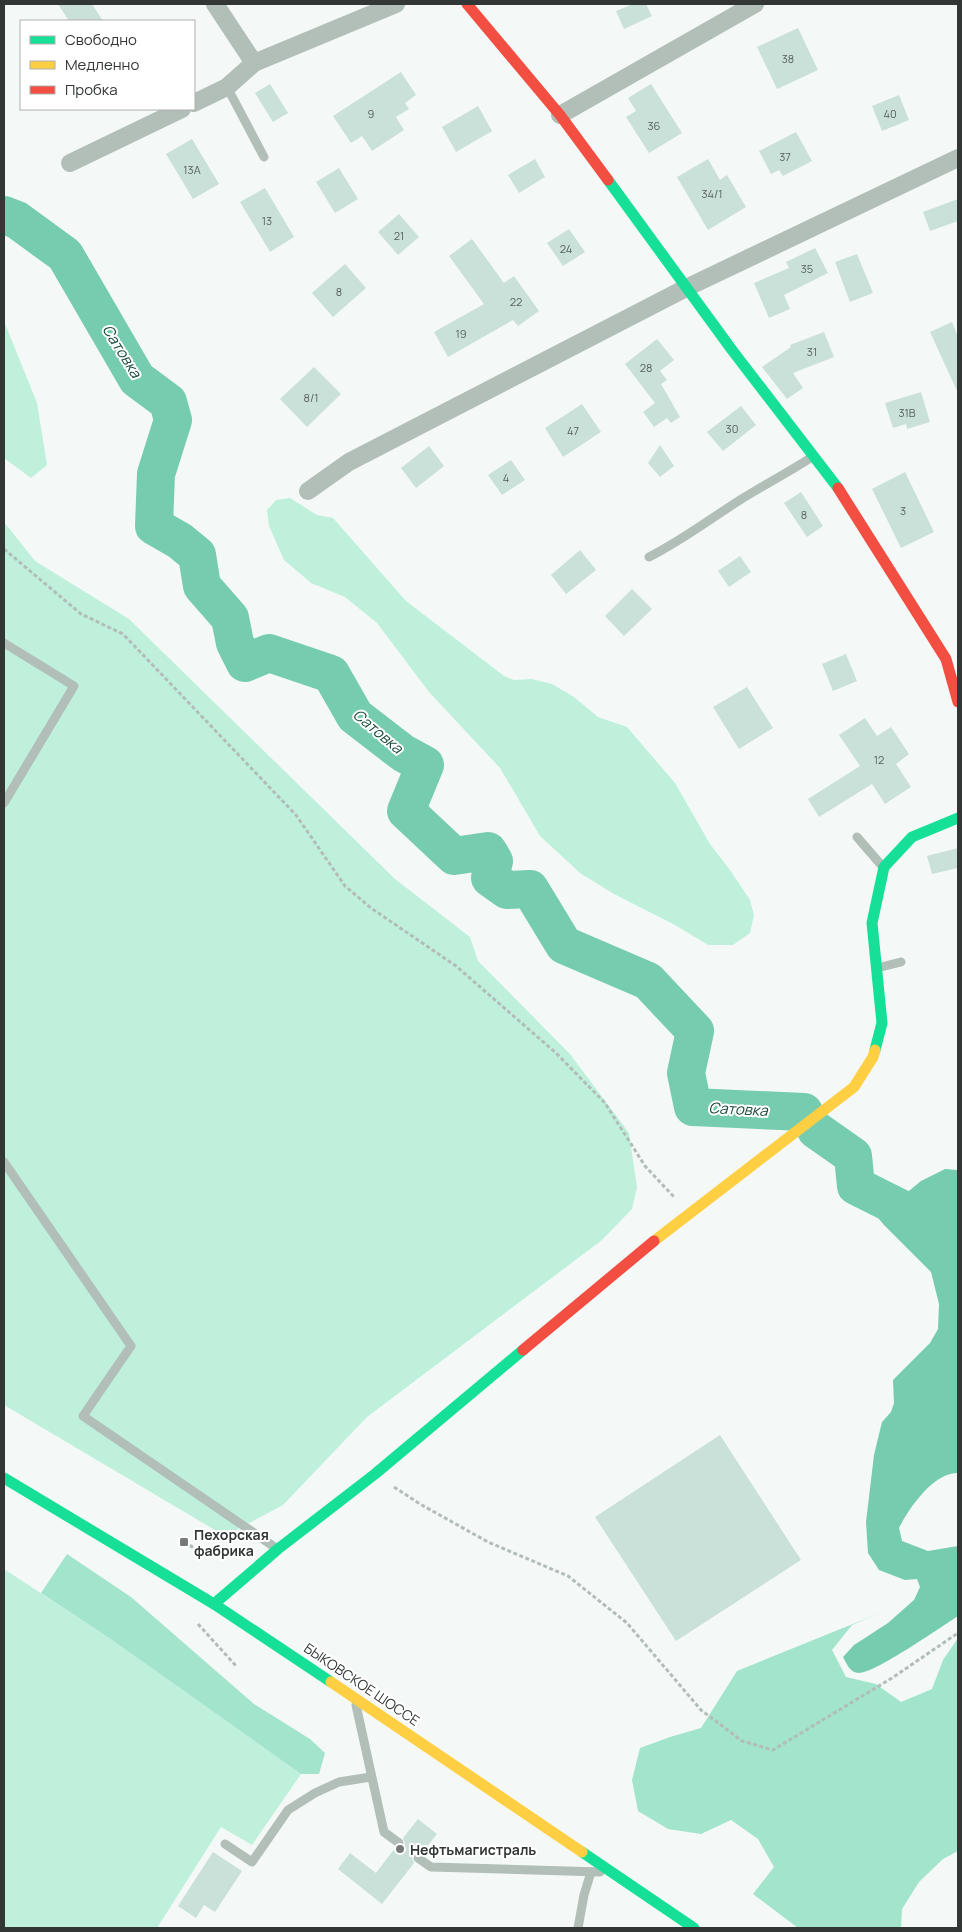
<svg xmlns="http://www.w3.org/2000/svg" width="962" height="1932" font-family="Manrope,sans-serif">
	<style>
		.green { fill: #bff0dc }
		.forest { fill: #a2e4cc }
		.water { fill: #76ccae }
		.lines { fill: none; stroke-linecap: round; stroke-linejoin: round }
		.river { stroke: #76ccae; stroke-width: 38 }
		.building { fill: #c9e1d8 }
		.path { stroke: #b3bdb8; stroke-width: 3; stroke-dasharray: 4 2.5; stroke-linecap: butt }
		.lane { stroke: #b2beb8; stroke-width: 9 }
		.street { stroke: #b2beb8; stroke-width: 18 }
		.fast { stroke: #16e098; stroke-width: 11 }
		.slow { stroke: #ffcf43; stroke-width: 11 }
		.jam { stroke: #f24e42; stroke-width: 11 }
		.poi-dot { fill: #767a78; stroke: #fff; stroke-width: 2 }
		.labels { text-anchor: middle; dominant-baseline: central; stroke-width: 4; stroke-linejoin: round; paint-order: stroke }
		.number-label { font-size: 11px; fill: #58615d }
		.poi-label { font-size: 14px; font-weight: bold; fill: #323634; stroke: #fff; text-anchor: start }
		.street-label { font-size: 14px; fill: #323634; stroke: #fff }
		.water-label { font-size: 15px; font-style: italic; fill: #1a4b3a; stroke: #fff }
	</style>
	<rect width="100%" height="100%" fill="#f4f9f7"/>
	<!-- green -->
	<g class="green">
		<polygon points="4,321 37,403 47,465 31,478 4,458"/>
		<polygon points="290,498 317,515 333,518 406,601 504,676 514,680 532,679 552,684 574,697 598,717 627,727 675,783 710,844 730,870 750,900 754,915 750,933 733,945 708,945 675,925 614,894 580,873 540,836 500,768 429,692 377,623 345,597 311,583 284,560 269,526 267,510 276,500"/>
		<polygon points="4,522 35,561 129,619 395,879 470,937 478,961 570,1054 629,1133 637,1187 632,1209 602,1240 367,1417 283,1505 225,1536 4,1405"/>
		<polygon points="4,1569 112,1640 301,1774 252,1845 221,1827 157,1928 4,1928"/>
	</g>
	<!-- forest -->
	<g class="forest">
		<polygon points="67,1554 131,1597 254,1704 310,1739 325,1753 319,1774 301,1774 112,1640 41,1593"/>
		<polygon points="880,1613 852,1625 832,1650 846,1677 876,1684 901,1702 932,1689 943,1660 958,1638 958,1851 943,1859 919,1882 902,1909 901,1928 798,1928 753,1894 774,1867 758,1839 731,1820 701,1834 668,1829 638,1811 632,1780 640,1748 670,1737 701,1728 737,1671"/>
	</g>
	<!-- water -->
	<path class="water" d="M945 1169 958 1170V1473C934 1472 909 1508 899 1528L902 1541 928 1551 958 1546V1616C941 1627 875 1673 859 1673 850 1673 847 1664 843 1657L854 1645 888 1623 914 1600 920 1587 917 1579 905 1580 879 1570 868 1553 866 1522 874 1455 882 1422 891 1412 894 1403 893 1380 930 1343 938 1329 939 1304 931 1272 884 1225 874 1213 876 1205 904 1195 921 1181Z"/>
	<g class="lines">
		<!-- river -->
		<g class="river">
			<polyline points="4,215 17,220 65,255 137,379 168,402 173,420 156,474 154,526 180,541 197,555 202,586 230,618 235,643 245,663 269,653 331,674 355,716 403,753 425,765 406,811 454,856 488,851 494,861 490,878 507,890 530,889 564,945 648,981 695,1031 686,1073 693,1107 804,1112"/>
			<polyline points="816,1130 853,1156 856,1186 906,1211 958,1259"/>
		</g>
	</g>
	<!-- building -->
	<g class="building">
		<polygon points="58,4 92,4 103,21 69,21"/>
		<polygon points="633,4 646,4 652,16 624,29 616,11"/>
		<polygon points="798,28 818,70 777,89 757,47"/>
		<polygon points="401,72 416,95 405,103 409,109 396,117 404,130 372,151 362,136 351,143 333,116"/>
		<polygon points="270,84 288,113 273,122 255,93"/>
		<polygon points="651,84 682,133 649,153 626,117 636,111 628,98"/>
		<polygon points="899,95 909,120 882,131 872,106"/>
		<polygon points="478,106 492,131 456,152 442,127"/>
		<polygon points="796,132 812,161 783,176 779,170 771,174 759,151"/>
		<polygon points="192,139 219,184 193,199 166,154"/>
		<polygon points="535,159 545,177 519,193 508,175"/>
		<polygon points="708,159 720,180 727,175 746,207 708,230 677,177"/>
		<polygon points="339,168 358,199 335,213 316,182"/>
		<polygon points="265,188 294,237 270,252 240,202"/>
		<polygon points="958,199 958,221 930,231 923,212"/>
		<polygon points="399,214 419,237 398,255 378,232"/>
		<polygon points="569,229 585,252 563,266 547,243"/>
		<polygon points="472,239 504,283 514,276 539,311 518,326 513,320 448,357 434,332 484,304 449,256"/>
		<polygon points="815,248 828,273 784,295 790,309 769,318 754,283 789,268 786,262"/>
		<polygon points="857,254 873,293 850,302 835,262"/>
		<polygon points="345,264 366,288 333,317 312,293"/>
		<polygon points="952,322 958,337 958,393 930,332"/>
		<polygon points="824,332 834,357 793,373 803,388 787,399 762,367 791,347 790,345"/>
		<polygon points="657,339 674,360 660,371 667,380 661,384 680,417 671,423 667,418 654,427 643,412 655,403 625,364"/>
		<polygon points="314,367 341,394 307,427 280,399"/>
		<polygon points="921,392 930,422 907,429 906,424 893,428 885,403"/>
		<polygon points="582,404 601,432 563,457 545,428"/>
		<polygon points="741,406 756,425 723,451 707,432"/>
		<polygon points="660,445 674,466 660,477 648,463"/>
		<polygon points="429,446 444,466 416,488 401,468"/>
		<polygon points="511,460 525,480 502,495 488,475"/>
		<polygon points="905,472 934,532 901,548 872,489"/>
		<polygon points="801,492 823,526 807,537 784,503"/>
		<polygon points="580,550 596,570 566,594 551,575"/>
		<polygon points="740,556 751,572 729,587 718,571"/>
		<polygon points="632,589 652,609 624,636 605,616"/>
		<polygon points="846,654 857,681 833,691 822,664"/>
		<polygon points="747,687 773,728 739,749 713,707"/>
		<polygon points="865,718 877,736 891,727 909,754 896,764 911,787 885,804 872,784 819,817 808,799 860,766 839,735"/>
		<polygon points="958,848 958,868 932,874 927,856"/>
		<polygon points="720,1435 801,1560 676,1641 595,1517"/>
		<polygon points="418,1819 437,1834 422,1853 418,1852 413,1854 412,1858 414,1863 382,1904 338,1869 350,1853 376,1873 395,1848 399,1849 404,1847 405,1843 403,1838"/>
		<polygon points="213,1852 242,1871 215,1912 204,1905 196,1918 178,1906"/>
	</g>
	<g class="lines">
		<!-- path -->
		<g class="path">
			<polyline points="4,549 81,614 123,634 296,815 345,886 371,908 456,966 556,1053 605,1103 645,1166 675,1198"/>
			<polyline points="394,1487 420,1504 488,1542 568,1576 627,1623 701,1710 742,1741 773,1750 892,1678 958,1633"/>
			<polyline points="184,1542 204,1554"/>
			<polyline points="198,1624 237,1667"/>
		</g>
		<!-- lane -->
		<g class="lane">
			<polyline points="227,87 264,157"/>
			<path d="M649 557C681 541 710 519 740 500 764 485 789 472 812 457"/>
			<polyline points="4,643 74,686 4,803"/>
			<polyline points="857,837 883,867"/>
			<polyline points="877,968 901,962"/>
			<polyline points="4,1162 131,1346 83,1416 276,1548"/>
			<polyline points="356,1705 384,1832 399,1843"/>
			<polyline points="225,1844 252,1862 288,1810 315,1793 339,1782 371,1777"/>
			<polyline points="418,1858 431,1867 600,1872"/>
			<polyline points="578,1928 584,1895 591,1872"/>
		</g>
		<!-- street -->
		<g class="street">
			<polyline points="215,4 254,63"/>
			<polyline points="194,103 227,87 254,63 396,4"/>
			<polyline points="560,115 755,4"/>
			<polyline points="70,163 182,109"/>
			<polyline points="308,491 349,462 686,288 958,158"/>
		</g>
		<!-- fast -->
		<g class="fast">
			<polyline points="608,180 732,350 838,488"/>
			<polyline points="875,1050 882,1023 872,923 884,867 912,837 958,818"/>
			<polyline points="4,1478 214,1604 331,1682"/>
			<polyline points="214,1604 278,1549 375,1474 523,1350"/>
			<polyline points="582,1852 694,1928"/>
		</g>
		<!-- slow -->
		<g class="slow">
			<polyline points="654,1241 854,1087 873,1057 875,1050"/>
			<polyline points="331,1682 582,1852"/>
		</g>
		<!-- jam -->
		<g class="jam">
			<polyline points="467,4 560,115 608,180"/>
			<polyline points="838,488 946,659 958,702"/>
			<polyline points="523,1350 654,1241"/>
		</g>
	</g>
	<!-- markers -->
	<g class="poi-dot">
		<rect x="179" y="1537" width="10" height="10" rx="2.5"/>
		<circle cx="400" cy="1849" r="5"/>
	</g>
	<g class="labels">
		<!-- number labels -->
		<g class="number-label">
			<text x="788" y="58">38</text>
			<text x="371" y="113">9</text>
			<text x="890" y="113">40</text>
			<text x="654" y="125">36</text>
			<text x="785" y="156">37</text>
			<text x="192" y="169">13А</text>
			<text x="712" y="193">34/1</text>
			<text x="267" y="220">13</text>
			<text x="399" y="235">21</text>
			<text x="566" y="248">24</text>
			<text x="807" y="268">35</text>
			<text x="339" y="291">8</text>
			<text x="516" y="301">22</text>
			<text x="461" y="333">19</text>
			<text x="812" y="351">31</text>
			<text x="646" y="367">28</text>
			<text x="311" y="397">8/1</text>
			<text x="907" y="412">31В</text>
			<text x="732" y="428">30</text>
			<text x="573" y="430">47</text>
			<text x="506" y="477">4</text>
			<text x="903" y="510">3</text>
			<text x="804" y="514">8</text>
			<text x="879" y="759">12</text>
		</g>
		<!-- poi labels -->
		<g class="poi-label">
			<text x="194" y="1534">Пехорская<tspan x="194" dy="16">фабрика</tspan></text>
			<text x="410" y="1849">Нефтьмагистраль</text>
		</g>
		<!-- street labels -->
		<g class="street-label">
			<text transform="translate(362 1684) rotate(34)">БЫКОВСКОЕ ШОССЕ</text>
		</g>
		<!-- water labels -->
		<g class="water-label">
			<text transform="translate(122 351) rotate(58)">Сатовка</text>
			<text transform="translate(378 731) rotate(40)">Сатовка</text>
			<text transform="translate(738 1109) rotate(3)">Сатовка</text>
		</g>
	</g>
	<!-- border -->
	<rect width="962" height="1932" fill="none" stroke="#323634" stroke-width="10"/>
	<!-- legend -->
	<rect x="20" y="20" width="175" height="90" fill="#ffffff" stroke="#adafae"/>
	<rect x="30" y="36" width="25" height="8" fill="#16e098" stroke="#adafae"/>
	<text x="65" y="45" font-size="15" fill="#323634">Свободно</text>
	<rect x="30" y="61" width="25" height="8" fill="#ffcf43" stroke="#adafae"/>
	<text x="65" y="70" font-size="15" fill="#323634">Медленно</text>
	<rect x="30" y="86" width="25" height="8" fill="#f24e42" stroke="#adafae"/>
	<text x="65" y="95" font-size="15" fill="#323634">Пробка</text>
</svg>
